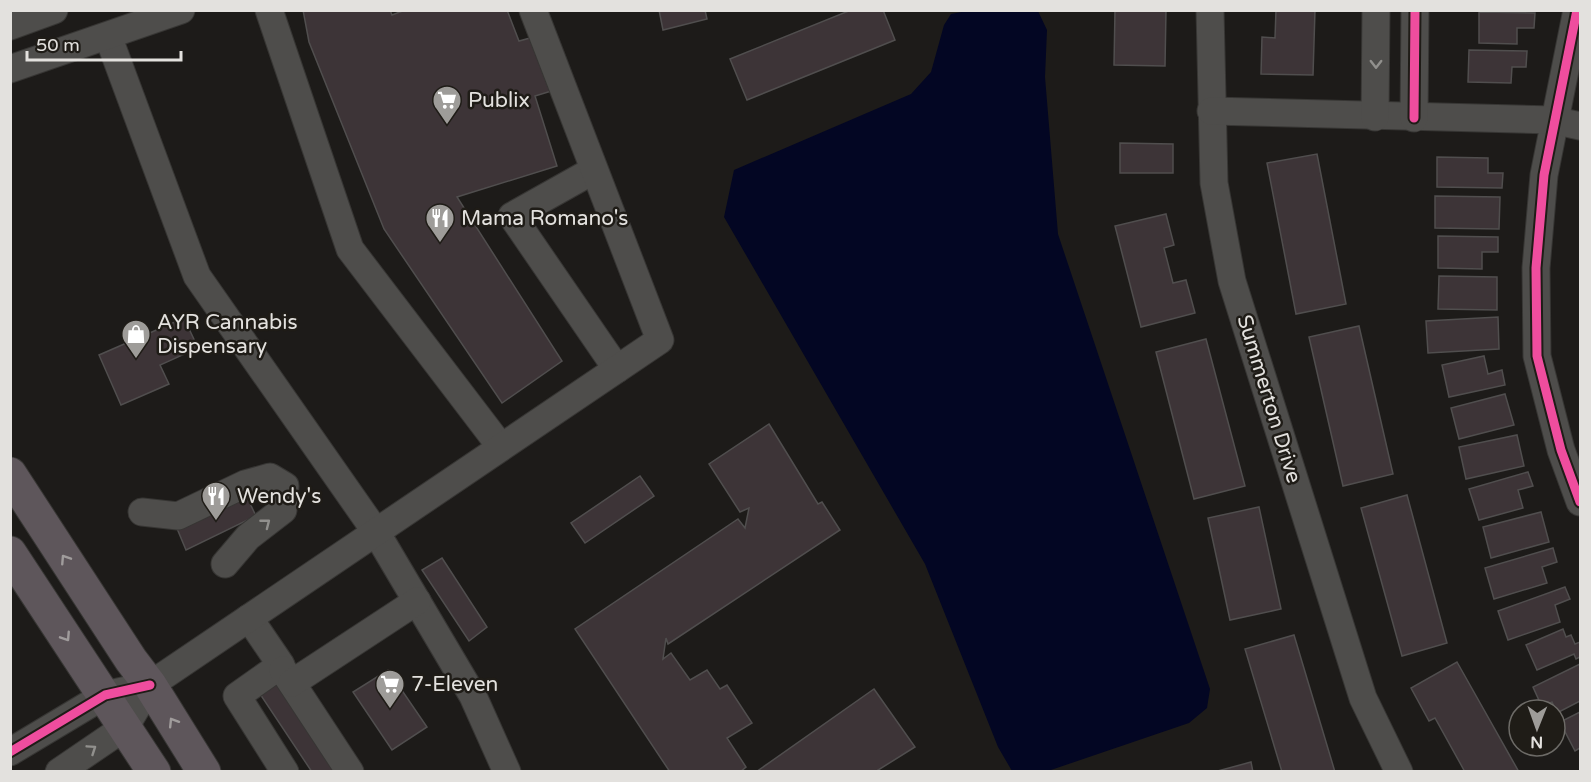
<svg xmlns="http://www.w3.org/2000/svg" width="1591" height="782" font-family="'Varela Round',sans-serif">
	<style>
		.water { fill: #030623 }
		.building { fill: #3d3437; stroke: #504e4e; stroke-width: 1.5 }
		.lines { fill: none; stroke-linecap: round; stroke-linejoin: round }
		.minor-casing { stroke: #373634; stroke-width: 29 }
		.major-casing { stroke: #373634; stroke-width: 35 }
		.minor { stroke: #4e4d4b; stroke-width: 27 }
		.major { stroke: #5e565b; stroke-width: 33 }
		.cycleway-casing { stroke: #1f1c17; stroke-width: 13 }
		.cycleway { stroke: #ef4d9e; stroke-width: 9 }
		.oneway { stroke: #91908d }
		.oneway2 { stroke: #a09c9c }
		.labels { text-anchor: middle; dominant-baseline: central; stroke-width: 5; stroke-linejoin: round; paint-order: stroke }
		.poi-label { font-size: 21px; fill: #e3e1de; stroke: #1f1c17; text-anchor: start }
		.street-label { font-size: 21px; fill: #e3e1de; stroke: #1f1c17 }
	</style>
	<rect width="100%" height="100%" fill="#1d1b19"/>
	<!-- water -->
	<polygon class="water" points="972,10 1038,11 1047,30 1045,77 1058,234 1210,689 1207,708 1189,723 1048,771 1012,771 998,747 925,564 724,217 734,170 911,94 931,72 944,25 951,14"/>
	<!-- building -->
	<g class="building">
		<polygon points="303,10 390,10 392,15 405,10 507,10 519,41 541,35 558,89 535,96 557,166 457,197 562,361 502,403 384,229 309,42"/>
		<polygon points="659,10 705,10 707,19 663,30"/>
		<polygon points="851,10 883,10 895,40 747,100 730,59"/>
		<polygon points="1115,10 1166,10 1165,66 1114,65"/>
		<polygon points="1276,10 1315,10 1313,75 1261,74 1262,37 1275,38"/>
		<polygon points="1479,12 1535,13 1534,28 1517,28 1517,44 1479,43"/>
		<polygon points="1469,50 1527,51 1526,67 1512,67 1511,83 1468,82"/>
		<polygon points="1120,143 1173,144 1173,173 1120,173"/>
		<polygon points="1317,154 1346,304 1296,314 1267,163"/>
		<polygon points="1437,157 1488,158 1488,173 1503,173 1502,188 1437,187"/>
		<polygon points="1435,196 1500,197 1499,229 1435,228"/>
		<polygon points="1166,214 1174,245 1164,248 1173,283 1186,280 1195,313 1141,327 1115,226"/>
		<polygon points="1438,236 1498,237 1498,252 1482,252 1482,269 1438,268"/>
		<polygon points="1439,276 1497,277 1497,310 1438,309"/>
		<polygon points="1498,317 1499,349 1428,353 1426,321"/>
		<polygon points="184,318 198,348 160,365 169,384 121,405 99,355"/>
		<polygon points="1359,326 1393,474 1343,486 1309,337"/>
		<polygon points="1206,339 1245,486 1194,499 1156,352"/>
		<polygon points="1484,356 1488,374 1502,370 1505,385 1449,397 1442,365"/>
		<polygon points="1505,394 1514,425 1459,439 1451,408"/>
		<polygon points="769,424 818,504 822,502 840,530 668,644 666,638 663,659 671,653 690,680 707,670 720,689 727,685 752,723 727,738 746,767 740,772 670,772 575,629 738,519 745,528 749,508 740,512 709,464"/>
		<polygon points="1517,435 1524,466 1466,479 1459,447"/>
		<polygon points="1528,472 1533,486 1518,490 1523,508 1479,520 1469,489"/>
		<polygon points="640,476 654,496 585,543 571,523"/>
		<polygon points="244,491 256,516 186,550 176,526"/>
		<polygon points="1407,495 1447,643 1402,656 1361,508"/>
		<polygon points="1259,507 1281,609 1230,620 1208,518"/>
		<polygon points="1541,512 1549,542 1491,558 1483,527"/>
		<polygon points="1553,548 1557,562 1542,567 1547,583 1494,599 1485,568"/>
		<polygon points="442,558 487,627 469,641 422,570"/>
		<polygon points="1565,587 1570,599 1555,605 1560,622 1508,640 1498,611"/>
		<polygon points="1563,629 1566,637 1571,635 1575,644 1580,642 1580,657 1576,659 1574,654 1537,670 1526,645"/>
		<polygon points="1294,635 1335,772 1282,772 1245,649"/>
		<polygon points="1457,662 1519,772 1465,772 1435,718 1429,721 1411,688"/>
		<polygon points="1580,664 1580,701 1557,713 1552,702 1542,707 1533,687"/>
		<polygon points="388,670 427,727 392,750 353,692"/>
		<polygon points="279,682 338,772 312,772 260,694"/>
		<polygon points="874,689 915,747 875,772 756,772"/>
		<polygon points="1580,712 1580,748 1575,751 1560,722"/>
		<polygon points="1251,762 1253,772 1214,772"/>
	</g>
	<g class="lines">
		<!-- minor casing -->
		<g class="minor-casing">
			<g id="minor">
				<polyline points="269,10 350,249 501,447"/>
				<polyline points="1210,10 1214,183 1232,281 1363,698 1399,772"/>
				<polyline points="1577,10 1544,175 1536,268 1537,356 1561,450 1580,502"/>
				<polyline points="10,26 54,10"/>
				<polyline points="108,36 197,276 376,532 473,696 507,772"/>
				<polyline points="10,69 181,10"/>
				<polyline points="1211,111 1553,120 1580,126"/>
				<polyline points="1375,117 1376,10"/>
				<polyline points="1414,118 1415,10"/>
				<polyline points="594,170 512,216 617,369"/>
				<polyline points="142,512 178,516 245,484 270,477 285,486 283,510 248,537 225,564"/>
				<polyline points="249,618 281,665 237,696 285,772"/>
				<polyline points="283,670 350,772"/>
				<polyline points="292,683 417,601"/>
				<polyline points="10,752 105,695 150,685 660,340 533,10"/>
				<polyline points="59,772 125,727 150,685"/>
			</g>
		</g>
		<!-- major casing -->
		<g class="major-casing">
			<g id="major">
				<polyline points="10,474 131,660 150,685 204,772"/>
				<polyline points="10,553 154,772"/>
			</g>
		</g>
		<!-- minor -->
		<use href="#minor" class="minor"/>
		<!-- major -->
		<use href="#major" class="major"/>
		<!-- cycleway casing -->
		<g class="cycleway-casing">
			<g id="cycleway">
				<polyline points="1577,10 1544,175 1536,268 1537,356 1561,450 1580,502"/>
				<polyline points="1414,118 1415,10"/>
				<polyline points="10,752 105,695 150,685"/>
			</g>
		</g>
		<!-- cycleway -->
		<use href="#cycleway" class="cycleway"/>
	</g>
	<!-- one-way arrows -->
	<defs><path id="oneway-chevron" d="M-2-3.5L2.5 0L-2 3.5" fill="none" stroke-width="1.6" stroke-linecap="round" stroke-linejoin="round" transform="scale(1.5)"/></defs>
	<g class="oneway">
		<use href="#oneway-chevron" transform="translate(1376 64) rotate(90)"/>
		<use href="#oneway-chevron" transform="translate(266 523) rotate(-38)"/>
		<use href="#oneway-chevron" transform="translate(92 749) rotate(-34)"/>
	</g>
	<g class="oneway2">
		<use href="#oneway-chevron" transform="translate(65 559) rotate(-123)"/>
		<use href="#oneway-chevron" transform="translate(66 637) rotate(57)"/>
		<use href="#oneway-chevron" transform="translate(173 722) rotate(-122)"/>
	</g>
	<!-- icons -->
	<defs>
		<g id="supermarket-pin" transform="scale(1.5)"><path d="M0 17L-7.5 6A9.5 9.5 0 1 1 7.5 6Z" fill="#9e9c99" stroke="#1f1c17"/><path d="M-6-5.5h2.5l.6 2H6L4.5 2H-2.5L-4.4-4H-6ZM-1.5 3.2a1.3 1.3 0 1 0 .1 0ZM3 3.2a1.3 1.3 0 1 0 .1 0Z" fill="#fff"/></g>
		<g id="restaurant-pin" transform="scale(1.5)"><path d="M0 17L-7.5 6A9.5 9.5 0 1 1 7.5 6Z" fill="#9e9c99" stroke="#1f1c17"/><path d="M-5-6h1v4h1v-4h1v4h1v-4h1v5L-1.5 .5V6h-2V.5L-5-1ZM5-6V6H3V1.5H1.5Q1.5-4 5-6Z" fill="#fff"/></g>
		<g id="shop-pin" transform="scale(1.5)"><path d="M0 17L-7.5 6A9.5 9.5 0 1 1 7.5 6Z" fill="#9e9c99" stroke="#1f1c17"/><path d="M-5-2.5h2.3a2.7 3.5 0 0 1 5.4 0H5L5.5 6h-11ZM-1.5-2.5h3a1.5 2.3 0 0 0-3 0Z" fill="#fff"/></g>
	</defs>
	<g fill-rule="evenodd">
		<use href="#supermarket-pin" x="447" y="100"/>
		<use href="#restaurant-pin" x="440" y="218"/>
		<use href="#shop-pin" x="136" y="334"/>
		<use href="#restaurant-pin" x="216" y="496"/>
		<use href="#supermarket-pin" x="390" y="684"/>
	</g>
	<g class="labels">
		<!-- poi labels -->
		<g class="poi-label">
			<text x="468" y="100">Publix</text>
			<text x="461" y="218">Mama Romano's</text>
			<text x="157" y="322">AYR Cannabis<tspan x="157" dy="24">Dispensary</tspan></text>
			<text x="237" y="496">Wendy's</text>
			<text x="411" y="684">7-Eleven</text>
		</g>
		<!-- street labels -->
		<g class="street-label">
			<text transform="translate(1269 399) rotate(73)">Summerton Drive</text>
		</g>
	</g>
	<!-- border -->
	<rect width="1591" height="782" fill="none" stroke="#e3e1de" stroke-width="24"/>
	<!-- north arrow -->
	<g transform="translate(1537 728) rotate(181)"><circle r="28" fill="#1f1c17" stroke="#6d6b67" stroke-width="1.5"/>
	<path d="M0-4.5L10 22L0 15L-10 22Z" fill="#9e9c99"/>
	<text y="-9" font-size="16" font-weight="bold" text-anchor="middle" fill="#e3e1de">N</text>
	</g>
	<!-- scale -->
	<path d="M27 51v9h154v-9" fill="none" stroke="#e3e1de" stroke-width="3"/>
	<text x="36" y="51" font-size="18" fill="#e3e1de" stroke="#1f1c17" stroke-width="4.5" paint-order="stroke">50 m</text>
</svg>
